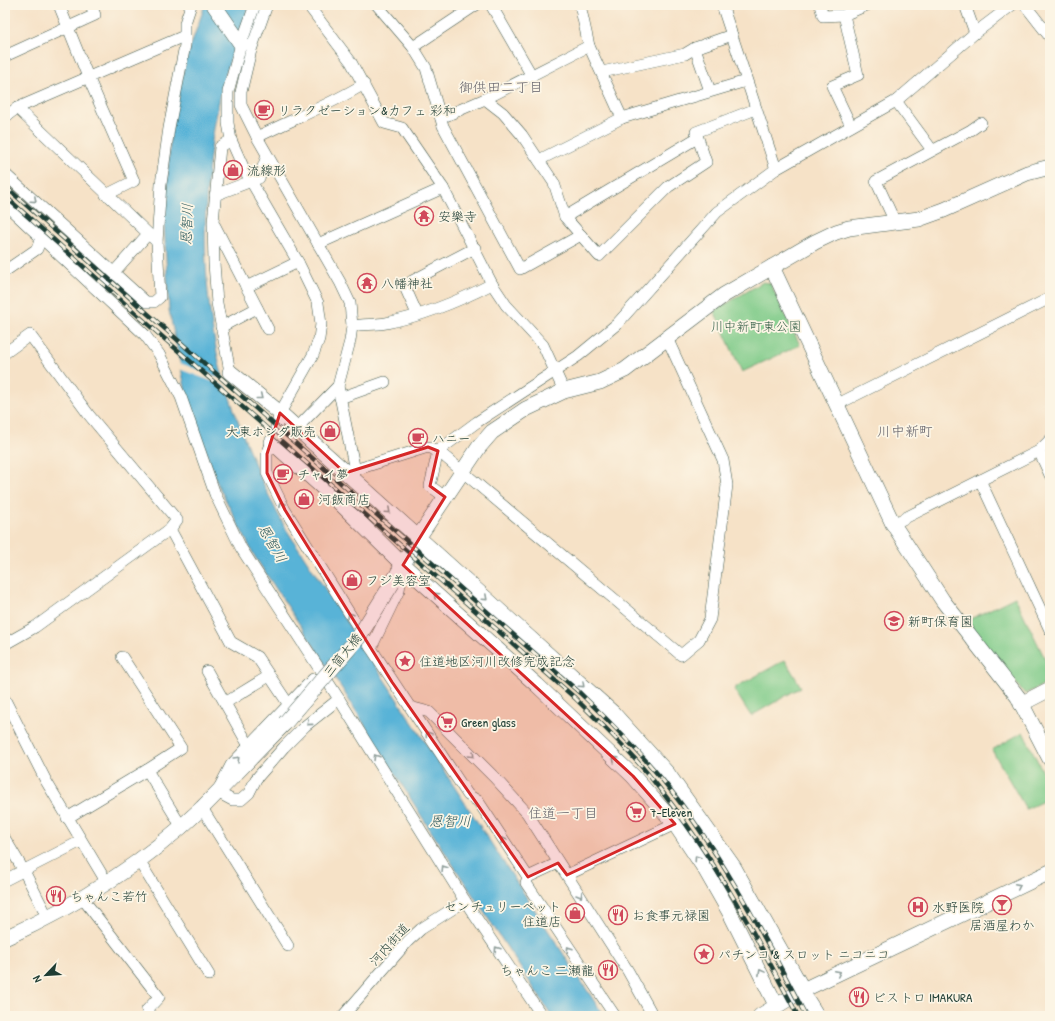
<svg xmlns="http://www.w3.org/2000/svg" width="1055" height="1021" font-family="'Patrick Hand','Klee One',sans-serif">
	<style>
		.green { fill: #7fcb89; stroke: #4f845e }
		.water { fill: #59b3d7; stroke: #3c7886 }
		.pier { fill: #f6e2c7 }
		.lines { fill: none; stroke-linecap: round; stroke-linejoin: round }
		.street-casing { stroke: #3f564a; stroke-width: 12 }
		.secondary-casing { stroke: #3f564a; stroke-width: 16 }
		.street { stroke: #fff; stroke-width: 11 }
		.secondary { stroke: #fff; stroke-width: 15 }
		.rail-casing { stroke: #1f3d34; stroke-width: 4.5 }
		.rail { stroke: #fcf5e5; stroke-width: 3; stroke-dasharray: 9; stroke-linecap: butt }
		.secondary-bridge-casing { stroke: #3f564a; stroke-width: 16; stroke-linecap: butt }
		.secondary-bridge { stroke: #fff; stroke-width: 15 }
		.oneway { stroke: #8f9e9a }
		.marked { fill: #d62828; fill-opacity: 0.2; stroke: #d62828; stroke-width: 3; stroke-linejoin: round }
		.labels { text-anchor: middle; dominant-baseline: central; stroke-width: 3.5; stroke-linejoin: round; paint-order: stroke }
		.poi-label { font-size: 13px; fill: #1f3d34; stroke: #fcf5e5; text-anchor: start }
		.park-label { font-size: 13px; fill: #376049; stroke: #fcf5e5 }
		.street-label { font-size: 13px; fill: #1f3d34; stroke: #fcf5e5 }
		.neighbourhood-label { font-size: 14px; fill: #66646c; stroke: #fcf5e5 }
		.water-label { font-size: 14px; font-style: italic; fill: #2e5a5d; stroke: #fcf5e5 }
	</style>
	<rect width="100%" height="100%" fill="#fcf5e5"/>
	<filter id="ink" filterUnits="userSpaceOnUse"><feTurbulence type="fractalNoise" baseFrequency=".025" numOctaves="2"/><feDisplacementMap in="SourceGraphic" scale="8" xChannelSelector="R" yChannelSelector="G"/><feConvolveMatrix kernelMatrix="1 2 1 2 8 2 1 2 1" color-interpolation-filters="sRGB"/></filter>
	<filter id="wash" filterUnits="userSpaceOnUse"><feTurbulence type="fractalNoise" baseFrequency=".012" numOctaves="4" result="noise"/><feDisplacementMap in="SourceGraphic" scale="16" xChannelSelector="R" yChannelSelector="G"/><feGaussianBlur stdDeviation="0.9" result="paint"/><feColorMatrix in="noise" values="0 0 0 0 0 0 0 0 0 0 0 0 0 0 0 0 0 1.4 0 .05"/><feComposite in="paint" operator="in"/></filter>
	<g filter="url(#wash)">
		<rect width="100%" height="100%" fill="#f6e2c7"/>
		<!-- green -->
		<g class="green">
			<polygon points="763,282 770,283 800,345 742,372 714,311"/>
			<polygon points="1015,597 1050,669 1050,682 1025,694 966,621"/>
			<polygon points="785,660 801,687 751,716 735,691 736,687"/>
			<polygon points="1023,732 1050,786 1050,798 1026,809 992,750"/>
		</g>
		<!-- water -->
		<path class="water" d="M205 5H250C240 32 229 60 222 88 201 179 199 276 220 367 223 379 228 392 232 404 247 448 264 489 286 529L604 1016H552L427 825 341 687 255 557 218 485 188 402 169 310 164 223 171 129 186 59Z"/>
		<!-- pier -->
		<polygon class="pier" points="177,362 224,379 227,387 179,369"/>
	</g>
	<g filter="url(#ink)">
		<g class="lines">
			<!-- street casing -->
			<g class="street-casing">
				<g id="street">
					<polyline points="59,5 88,77 134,181 106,195"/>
					<polyline points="255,5 241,44 228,92 228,123 231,140 244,169 298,262 318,303 321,324 319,339 313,355 280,413 272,442 267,454 267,473 285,510 371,648 468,795 478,801 528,877 526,883 615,1016"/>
					<polyline points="267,5 251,50 241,92 241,105 257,137 340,282 350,303 352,326 350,341 338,386 297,428"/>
					<polyline points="308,5 351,62 384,123 402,128 443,188 492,284 506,305 543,345 564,391"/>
					<polyline points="377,5 413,47 426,68 443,126 520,269 581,235"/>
					<polyline points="491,5 532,76"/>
					<polyline points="580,5 589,46 622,118"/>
					<polyline points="722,5 776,169"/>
					<polyline points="820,5 823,16 844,15 867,5"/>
					<polyline points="965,5 975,33"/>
					<polyline points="1025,5 1050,37"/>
					<polyline points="844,15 858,75 832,86 851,126"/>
					<polyline points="413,47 476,5"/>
					<polyline points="695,48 710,91"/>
					<polyline points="5,56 95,15 91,5"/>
					<polyline points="602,72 685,54 695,48 732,35"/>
					<polyline points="485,99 589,46"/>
					<polyline points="896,101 932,150"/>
					<polyline points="17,108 157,242"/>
					<polyline points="5,117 17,108 184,36"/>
					<polyline points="441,118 485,99 503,113 522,135 554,183 565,217 599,256 668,187 706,162 696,132 756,109"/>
					<path d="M257 137C293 119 330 105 364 84"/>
					<polyline points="539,160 622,118 746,81"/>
					<polyline points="5,174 146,302 154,302 160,297 157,242 161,184 169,128 185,45 185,23 191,5"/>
					<polyline points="215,195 259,178 267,156"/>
					<polyline points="5,204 145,335 159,354 181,397 215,494 241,548 339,699 465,901 542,1016"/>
					<polyline points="565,217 697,138"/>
					<polyline points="895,222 876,181 971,130 981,123"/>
					<polyline points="215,226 268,329"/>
					<polyline points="318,244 443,188"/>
					<polyline points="5,271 37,249 41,238"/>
					<polyline points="246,287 298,262"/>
					<polyline points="98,290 148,234"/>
					<polyline points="417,314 405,287 412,281 475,248"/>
					<path d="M352 326C363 324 375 325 386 323 423 316 459 301 492 284"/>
					<polyline points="221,327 257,308"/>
					<polyline points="5,353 30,335 89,415 177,520 170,529 35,627 5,644"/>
					<polyline points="230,372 217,303 214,263 213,222 220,147 231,140"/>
					<polyline points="338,386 355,471"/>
					<polyline points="340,398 385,382"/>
					<polyline points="836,405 1050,298"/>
					<polyline points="1039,451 1050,475"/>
					<polyline points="345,473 428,447 438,451 681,655 699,640 710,619 727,485 723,460 667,338"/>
					<polyline points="980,480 1050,630"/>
					<polyline points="445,497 430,486 438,451 477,422 578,356 617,324 717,212 776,169 896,101 975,33 1012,5"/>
					<polyline points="893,524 1039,451 1050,440"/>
					<polyline points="170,529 231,642 257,657 289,705"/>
					<polyline points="371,648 399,590 402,570"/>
					<polyline points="122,657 181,748 147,770"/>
					<polyline points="207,671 249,746"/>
					<polyline points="313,679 231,765 217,792 232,800 241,800 249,793 256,779 284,747 305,726 339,699"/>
					<polyline points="5,700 46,781 107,883"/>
					<polyline points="225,703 269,676"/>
					<polyline points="410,707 429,712 494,777 527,813 628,971 653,1016"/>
					<polyline points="202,808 288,946"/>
					<polyline points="67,818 147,770 181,826"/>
					<polyline points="5,839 24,871 48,918"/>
					<polyline points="139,861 209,975"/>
					<polyline points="567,875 675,824"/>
					<polyline points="528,877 558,863"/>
					<polyline points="5,880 81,841"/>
					<polyline points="83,899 159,997 147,1010 152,1016"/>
					<polyline points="343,1016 408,941 421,929 465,901"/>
				</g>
			</g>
			<!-- secondary casing -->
			<g class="secondary-casing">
				<g id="secondary">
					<polyline points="214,5 241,44"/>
					<polyline points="772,267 893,524 943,601 1018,697 1050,759"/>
					<polyline points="230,372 280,413 613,713 668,774 733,866 803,990 804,995 817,1016"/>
					<polyline points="272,442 341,504 403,565 537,685 633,776 675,824 705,869 730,913 777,1007"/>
					<polyline points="393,582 418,538 479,447 492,432 526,409 564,391 600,382 625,370 724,295 815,242 836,232 849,228 919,219 944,210 1027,173 1050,167"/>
					<polyline points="1021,704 1050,689"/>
					<path d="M5 938C78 905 144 863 202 808 230 780 257 751 285 723"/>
					<polyline points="760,1016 803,990 1050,872"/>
				</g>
			</g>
			<!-- street -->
			<use href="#street" class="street"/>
			<!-- secondary -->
			<use href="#secondary" class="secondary"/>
			<!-- rail casing -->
			<g class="rail-casing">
				<g id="rail">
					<path d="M5 186 147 313 580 693C608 720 636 748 661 778 720 850 763 934 806 1016"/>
					<path d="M5 196 142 319 575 698C603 726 632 753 656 784 713 855 756 936 798 1016"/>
				</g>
			</g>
			<!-- rail -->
			<use href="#rail" class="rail"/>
			<!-- secondary-bridge casing -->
			<g class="secondary-bridge-casing">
				<polyline id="secondary-bridge" points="285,723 358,638 393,582"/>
			</g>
			<!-- secondary-bridge -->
			<use href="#secondary-bridge" class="secondary-bridge"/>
		</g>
		<!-- one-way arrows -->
		<defs><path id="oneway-chevron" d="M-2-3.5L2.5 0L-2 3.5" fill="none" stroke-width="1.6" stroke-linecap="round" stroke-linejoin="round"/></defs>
		<g class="oneway">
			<use href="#oneway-chevron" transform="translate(34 200) rotate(42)"/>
			<use href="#oneway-chevron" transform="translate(260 397) rotate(39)"/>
			<use href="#oneway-chevron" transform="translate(282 504) rotate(-116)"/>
			<use href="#oneway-chevron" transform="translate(388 511) rotate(42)"/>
			<use href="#oneway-chevron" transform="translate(436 595) rotate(-138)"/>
			<use href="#oneway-chevron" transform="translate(485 598) rotate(42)"/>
			<use href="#oneway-chevron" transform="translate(350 615) rotate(-122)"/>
			<use href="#oneway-chevron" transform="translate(582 685) rotate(42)"/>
			<use href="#oneway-chevron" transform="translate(309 723) rotate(140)"/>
			<use href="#oneway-chevron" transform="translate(428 734) rotate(-124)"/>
			<use href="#oneway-chevron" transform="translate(472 755) rotate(45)"/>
			<use href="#oneway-chevron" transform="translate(376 757) rotate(-122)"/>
			<use href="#oneway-chevron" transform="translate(237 759) rotate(-45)"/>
			<use href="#oneway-chevron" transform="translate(615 759) rotate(-137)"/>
			<use href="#oneway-chevron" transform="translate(503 840) rotate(-123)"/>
			<use href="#oneway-chevron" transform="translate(697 858) rotate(-124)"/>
			<use href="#oneway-chevron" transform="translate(444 868) rotate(-122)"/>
			<use href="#oneway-chevron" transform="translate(1018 886) rotate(-26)"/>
			<use href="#oneway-chevron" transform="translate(580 895) rotate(59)"/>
			<use href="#oneway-chevron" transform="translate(497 949) rotate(-124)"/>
			<use href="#oneway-chevron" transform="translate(569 949) rotate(-123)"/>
			<use href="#oneway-chevron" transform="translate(761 972) rotate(-118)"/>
			<use href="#oneway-chevron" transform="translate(838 973) rotate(-26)"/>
		</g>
	</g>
	<!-- marked area -->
	<path class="marked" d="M280 413 345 473 428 447 438 451 430 486 445 497 403 565 633 776 675 824 567 875 558 863 528 877 392 682 285 510 267 473V454Z"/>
	<!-- icons -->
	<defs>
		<g id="cafe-ring" transform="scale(1)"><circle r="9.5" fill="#fcf5e5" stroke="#d1495b" stroke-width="1.5"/><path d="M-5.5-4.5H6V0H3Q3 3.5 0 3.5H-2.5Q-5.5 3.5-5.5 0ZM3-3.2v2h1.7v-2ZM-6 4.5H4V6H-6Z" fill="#d1495b"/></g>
		<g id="shop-ring" transform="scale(1)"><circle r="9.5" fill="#fcf5e5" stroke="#d1495b" stroke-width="1.5"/><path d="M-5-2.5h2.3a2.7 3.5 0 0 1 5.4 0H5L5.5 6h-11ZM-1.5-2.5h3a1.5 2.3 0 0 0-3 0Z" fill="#d1495b"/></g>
		<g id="temple-ring" transform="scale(1)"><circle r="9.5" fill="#fcf5e5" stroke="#d1495b" stroke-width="1.5"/><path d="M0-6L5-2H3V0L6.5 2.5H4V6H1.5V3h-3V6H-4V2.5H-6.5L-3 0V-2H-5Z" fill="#d1495b"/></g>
		<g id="school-ring" transform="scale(1)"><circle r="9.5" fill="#fcf5e5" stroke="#d1495b" stroke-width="1.5"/><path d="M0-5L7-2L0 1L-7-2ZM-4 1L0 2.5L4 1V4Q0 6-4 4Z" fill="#d1495b"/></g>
		<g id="sight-ring" transform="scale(1)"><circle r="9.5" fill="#fcf5e5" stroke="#d1495b" stroke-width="1.5"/><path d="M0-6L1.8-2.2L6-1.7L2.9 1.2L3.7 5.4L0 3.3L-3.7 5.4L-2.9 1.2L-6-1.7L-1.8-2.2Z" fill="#d1495b"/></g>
		<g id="supermarket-ring" transform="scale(1)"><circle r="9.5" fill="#fcf5e5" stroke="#d1495b" stroke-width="1.5"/><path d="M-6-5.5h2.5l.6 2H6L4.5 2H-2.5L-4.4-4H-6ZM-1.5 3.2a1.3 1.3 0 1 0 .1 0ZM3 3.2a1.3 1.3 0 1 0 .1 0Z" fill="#d1495b"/></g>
		<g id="restaurant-ring" transform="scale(1)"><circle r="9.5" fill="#fcf5e5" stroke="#d1495b" stroke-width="1.5"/><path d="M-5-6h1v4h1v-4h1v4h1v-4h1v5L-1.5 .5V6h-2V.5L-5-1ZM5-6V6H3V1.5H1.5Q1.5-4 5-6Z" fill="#d1495b"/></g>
		<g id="bar-ring" transform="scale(1)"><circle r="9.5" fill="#fcf5e5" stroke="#d1495b" stroke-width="1.5"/><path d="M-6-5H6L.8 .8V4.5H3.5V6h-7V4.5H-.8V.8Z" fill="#d1495b"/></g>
		<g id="hospital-ring" transform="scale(1)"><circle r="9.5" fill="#fcf5e5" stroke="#d1495b" stroke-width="1.5"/><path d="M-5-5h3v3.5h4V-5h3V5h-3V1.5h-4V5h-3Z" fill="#d1495b"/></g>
	</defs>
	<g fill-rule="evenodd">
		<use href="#cafe-ring" x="264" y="110"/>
		<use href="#shop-ring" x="233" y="170"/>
		<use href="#temple-ring" x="424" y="216"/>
		<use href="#temple-ring" x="367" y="283"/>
		<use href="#shop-ring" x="330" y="431"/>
		<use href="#cafe-ring" x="418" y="438"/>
		<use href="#cafe-ring" x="283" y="474"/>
		<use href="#shop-ring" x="304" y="499"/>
		<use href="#shop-ring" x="352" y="580"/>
		<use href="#school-ring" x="894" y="621"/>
		<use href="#sight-ring" x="405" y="661"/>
		<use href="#supermarket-ring" x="447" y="722"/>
		<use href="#supermarket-ring" x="636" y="812"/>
		<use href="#restaurant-ring" x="56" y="896"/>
		<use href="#bar-ring" x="1002" y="905"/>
		<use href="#hospital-ring" x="918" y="907"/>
		<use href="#shop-ring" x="575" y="913"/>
		<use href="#restaurant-ring" x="618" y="915"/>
		<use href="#sight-ring" x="704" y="954"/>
		<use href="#restaurant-ring" x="608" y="970"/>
		<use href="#restaurant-ring" x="859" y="997"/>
	</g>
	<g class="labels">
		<!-- poi labels -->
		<g class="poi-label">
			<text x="278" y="110">リラクゼーション&amp;カフェ 彩和</text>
			<text x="247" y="170">流線形</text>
			<text x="438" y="216">安樂寺</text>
			<text x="381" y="283">八幡神社</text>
			<text x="316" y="431" text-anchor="end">大東ホンダ販売</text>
			<text x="432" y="438">ハニー</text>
			<text x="297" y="474">チャイ夢</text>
			<text x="318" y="499">河飯商店</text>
			<text x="366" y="580">フジ美容室</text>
			<text x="908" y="621">新町保育園</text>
			<text x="419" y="661">住道地区河川改修完成記念</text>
			<text x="461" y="722">Green glass</text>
			<text x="650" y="812">7-Eleven</text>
			<text x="70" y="896">ちゃんこ若竹</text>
			<text x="561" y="906" text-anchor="end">センチュリーペット<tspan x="561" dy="15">住道店</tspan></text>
			<text x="932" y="907">水野医院</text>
			<text x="632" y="915">お食事元禄園</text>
			<text x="1002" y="925" text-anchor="middle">居酒屋わか</text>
			<text x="718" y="954">パチンコ &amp; スロット ニコニコ</text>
			<text x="594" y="970" text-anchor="end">ちゃんこ 二瀬龍</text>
			<text x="873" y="997">ビストロ IMAKURA</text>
		</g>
		<!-- park labels -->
		<g class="park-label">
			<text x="756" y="326">川中新町東公園</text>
		</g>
		<!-- street labels -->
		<g class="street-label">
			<text transform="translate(342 655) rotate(-51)">三箇大橋</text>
			<text transform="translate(389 944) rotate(-48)">河内街道</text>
		</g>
		<!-- neighbourhood labels -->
		<g class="neighbourhood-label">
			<text x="501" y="86">御供田二丁目</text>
			<text x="905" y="430">川中新町</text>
			<text x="563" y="812">住道一丁目</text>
		</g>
		<!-- water labels -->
		<g class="water-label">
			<text transform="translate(186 224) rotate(-88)">恩智川</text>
			<text transform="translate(273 543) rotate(60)">恩智川</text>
			<text x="450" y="820">恩智川</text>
		</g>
	</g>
	<!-- margin -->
	<rect width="1055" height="1021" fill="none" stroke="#fcf5e5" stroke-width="20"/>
	<!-- north arrow -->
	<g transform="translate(46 975) rotate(245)" stroke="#fcf5e5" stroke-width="3" paint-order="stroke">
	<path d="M0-3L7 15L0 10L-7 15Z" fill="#1f3d34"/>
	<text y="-6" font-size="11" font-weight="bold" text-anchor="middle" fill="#1f3d34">N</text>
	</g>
</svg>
